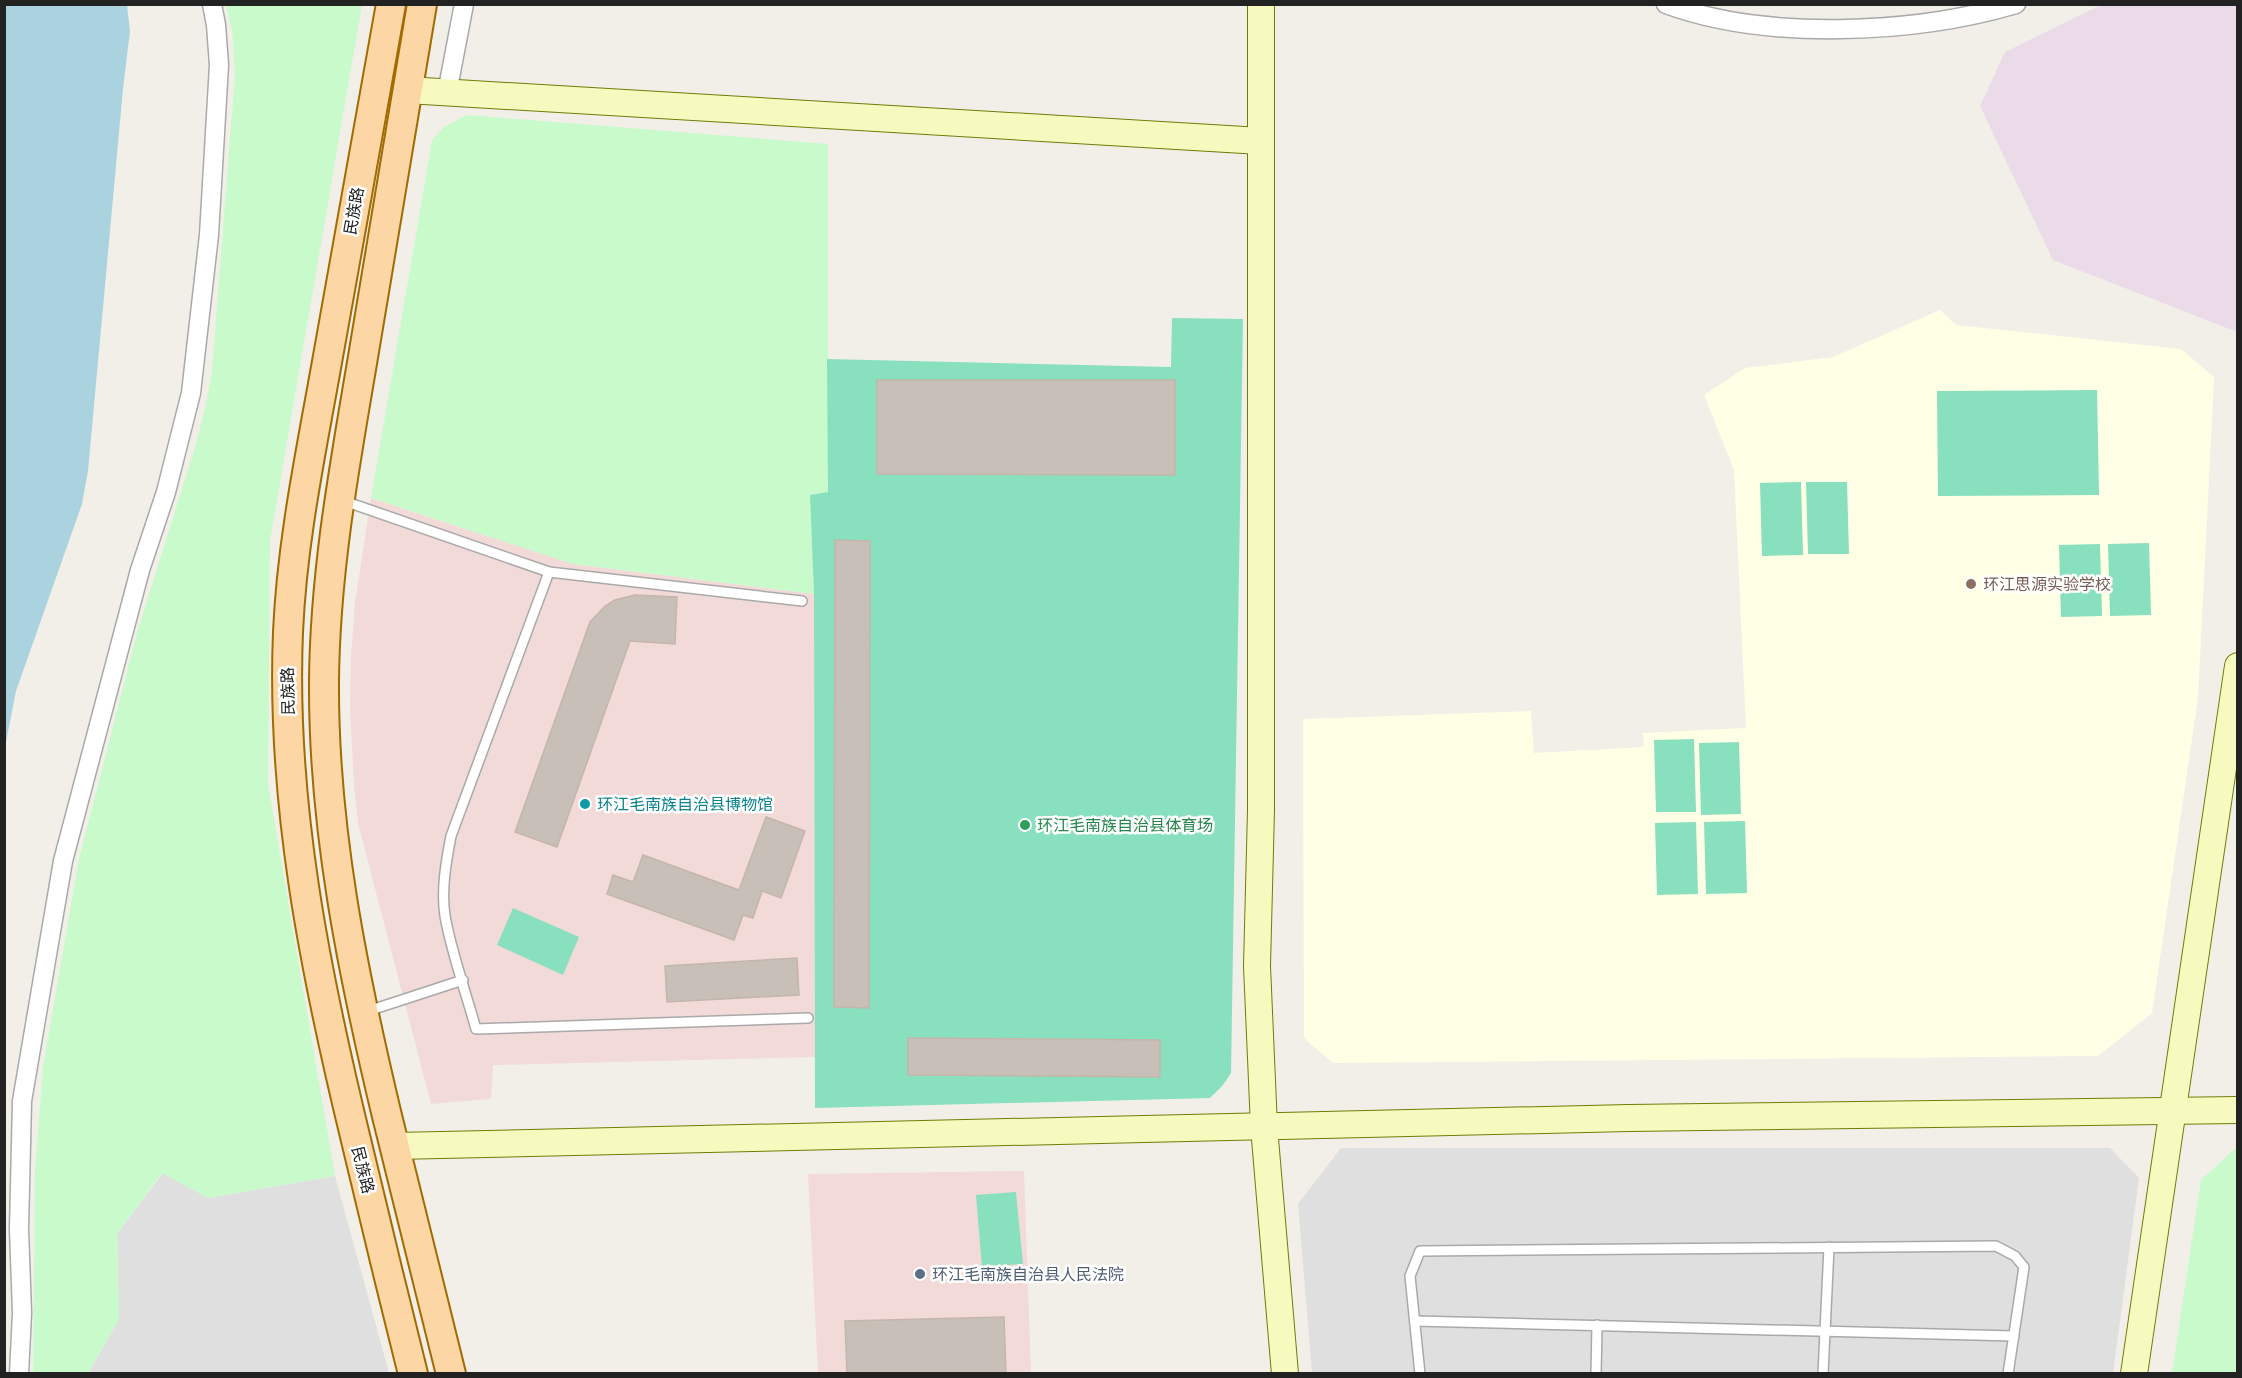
<svg xmlns="http://www.w3.org/2000/svg" width="2242" height="1378" font-family="Roboto,'Noto Sans SC',sans-serif">
	<style>
		.residential { fill: #e0dfdf }
		.commercial { fill: #f2dad9 }
		.industrial { fill: #ebdbe8 }
		.education { fill: #ffffe5 }
		.park { fill: #c8facc }
		.pitch { fill: #88e0be }
		.water { fill: #aad3df }
		.building { fill: #c7bfb8; stroke: #c4b6ab; stroke-width: 1.5 }
		.lines { fill: none; stroke-linecap: round; stroke-linejoin: round }
		.lane-casing { stroke: #a9a9a9; stroke-width: 12 }
		.street-casing { stroke: #a9a9a9; stroke-width: 21 }
		.secondary-casing { stroke: #707d05; stroke-width: 28 }
		.primary-casing { stroke: #a06b00; stroke-width: 32 }
		.lane { stroke: #fff; stroke-width: 9 }
		.street { stroke: #fff; stroke-width: 18 }
		.secondary { stroke: #f7fabf; stroke-width: 26 }
		.primary { stroke: #fcd6a4; stroke-width: 28 }
		.education-dot { fill: #8d6e63; stroke: #fff; stroke-width: 2 }
		.culture-dot { fill: #0f9aa8; stroke: #fff; stroke-width: 2 }
		.leisure-dot { fill: #2e9e5b; stroke: #fff; stroke-width: 2 }
		.service-dot { fill: #5c6f8a; stroke: #fff; stroke-width: 2 }
		.labels { text-anchor: middle; dominant-baseline: central; stroke-width: 5; stroke-linejoin: round; paint-order: stroke }
		.street-label { font-size: 16px; fill: #222; stroke: #fff }
		.education-label { font-size: 16px; fill: #785e54; stroke: #fff; text-anchor: start }
		.culture-label { font-size: 16px; fill: #0d838f; stroke: #fff; text-anchor: start }
		.leisure-label { font-size: 16px; fill: #27864d; stroke: #fff; text-anchor: start }
		.service-label { font-size: 16px; fill: #4e5e75; stroke: #fff; text-anchor: start }
	</style>
	<rect width="100%" height="100%" fill="#f2efe9"/>
	<!-- residential -->
	<g class="residential">
		<polygon points="1341,1148 2110,1148 2139,1178 2113,1374 1312,1373 1298,1204"/>
		<polygon points="163,1173 208,1198 335,1176 389,1373 88,1374 119,1319 117,1234"/>
	</g>
	<!-- commercial -->
	<g class="commercial">
		<polygon points="371,498 573,564 814,594 815,1057 493,1065 491,1099 431,1104 358,823 354,785 350,709 351,655 355,603"/>
		<polygon points="1024,1171 1031,1373 818,1373 808,1174"/>
	</g>
	<!-- industrial -->
	<polygon class="industrial" points="2101,5 2237,5 2237,332 2053,260 1980,106 2005,52"/>
	<!-- education -->
	<polygon class="education" points="1940,310 1956,325 2181,349 2214,377 2198,698 2152,1013 2098,1056 1333,1063 1304,1038 1303,719 1531,711 1534,753 1644,747 1643,733 1746,728 1734,470 1704,395 1745,368 1833,357"/>
	<!-- park -->
	<g class="park">
		<polygon points="226,5 362,5 270,541 268,784 335,1176 208,1198 162,1173 117,1234 119,1319 88,1373 33,1373 35,1171 43,1067 79,859 137,633 196,444 205,408 212,371 235,74 232,30"/>
		<polygon points="467,115 828,144 828,492 810,495 814,594 573,564 371,498 432,140 444,127"/>
		<polygon points="2237,1147 2237,1373 2172,1373 2201,1180"/>
	</g>
	<!-- pitch -->
	<g class="pitch">
		<polygon points="1172,318 1243,319 1231,1073 1223,1085 1210,1098 815,1108 814,594 810,495 828,492 827,359 1171,367"/>
		<polygon points="2097,390 2099,495 1938,496 1937,391"/>
		<polygon points="1801,482 1803,555 1762,556 1760,483"/>
		<polygon points="1806,482 1847,482 1849,554 1808,554"/>
		<polygon points="2149,543 2151,615 2110,616 2108,544"/>
		<polygon points="2100,544 2102,616 2061,617 2059,545"/>
		<polygon points="1694,739 1696,812 1656,812 1654,740"/>
		<polygon points="1739,742 1741,814 1701,815 1699,743"/>
		<polygon points="1745,821 1747,893 1706,894 1704,822"/>
		<polygon points="1696,822 1698,894 1657,895 1655,823"/>
		<polygon points="513,908 579,937 563,975 497,945"/>
		<polygon points="1016,1192 1023,1264 982,1267 976,1195"/>
	</g>
	<!-- water -->
	<polygon class="water" points="5,4 127,5 130,31 123,89 88,471 82,504 16,691 5,747"/>
	<!-- building -->
	<g class="building">
		<polygon points="877,380 1175,380 1175,475 877,474"/>
		<polygon points="835,540 870,541 869,1008 834,1007"/>
		<polygon points="635,595 677,597 675,644 630,641 557,847 515,832 590,622 605,606 615,600"/>
		<polygon points="766,817 805,831 781,898 762,891 753,918 743,915 734,940 607,894 613,875 633,882 643,855 739,890"/>
		<polygon points="797,958 799,995 667,1002 665,966"/>
		<polygon points="908,1038 1160,1040 1160,1077 908,1075"/>
		<polygon points="1004,1317 1006,1374 847,1374 845,1321"/>
	</g>
	<g class="lines">
		<!-- lane casing -->
		<g class="lane-casing">
			<g id="lane">
				<polyline points="344,501 549,572 802,601"/>
				<path d="M549 572 451 836C446 862 441 890 445 916 451 951 466 993 476 1029L808 1018"/>
				<polyline points="365,1012 463,980"/>
				<polyline points="1415,1321 2014,1336"/>
				<polyline points="1420,1374 1410,1276 1420,1251 1996,1246 2015,1256 2024,1267 2008,1374"/>
				<polyline points="1596,1374 1597,1325"/>
				<polyline points="1823,1374 1829,1247"/>
			</g>
		</g>
		<!-- street casing -->
		<g class="street-casing">
			<g id="street">
				<path d="M1666 4C1766 41 1914 34 2016 4"/>
				<polyline points="447,93 464,4"/>
				<polyline points="19,1374 22,1313 19,1229 22,1101 63,861 140,570 166,492 191,393 209,235 219,65 216,25 212,4"/>
			</g>
		</g>
		<!-- secondary casing -->
		<g class="secondary-casing">
			<g id="secondary">
				<polyline points="1261,4 1261,810 1257,966 1264,1127 1285,1374"/>
				<polyline points="407,90 1261,141"/>
				<polyline points="395,1146 1629,1118 2238,1110"/>
				<polyline points="2134,1374 2238,666"/>
			</g>
		</g>
		<!-- primary casing -->
		<g class="primary-casing">
			<g id="primary">
				<path d="M391 4C369 124 348 243 327 362 311 452 292 541 288 632 281 802 315 971 355 1136 374 1215 393 1295 413 1374"/>
				<path d="M422 4C402 124 382 243 362 363 344 469 325 573 324 681 323 828 353 974 387 1116 408 1202 429 1288 451 1374"/>
			</g>
		</g>
		<!-- lane -->
		<use href="#lane" class="lane"/>
		<!-- street -->
		<use href="#street" class="street"/>
		<!-- secondary -->
		<use href="#secondary" class="secondary"/>
		<!-- primary -->
		<use href="#primary" class="primary"/>
	</g>
	<!-- markers -->
	<circle class="education-dot" cx="1971" cy="584" r="6"/>
	<circle class="culture-dot" cx="585" cy="804" r="6"/>
	<circle class="leisure-dot" cx="1025" cy="825" r="6"/>
	<circle class="service-dot" cx="920" cy="1274" r="6"/>
	<g class="labels">
		<!-- street labels -->
		<g class="street-label">
			<text transform="translate(354 211) rotate(-80)">民族路</text>
			<text transform="translate(288 691) rotate(-91)">民族路</text>
			<text transform="translate(363 1170) rotate(76)">民族路</text>
		</g>
		<!-- education labels -->
		<g class="education-label">
			<text x="1983" y="584">环江思源实验学校</text>
		</g>
		<!-- culture labels -->
		<g class="culture-label">
			<text x="597" y="804">环江毛南族自治县博物馆</text>
		</g>
		<!-- leisure labels -->
		<g class="leisure-label">
			<text x="1037" y="825">环江毛南族自治县体育场</text>
		</g>
		<!-- service labels -->
		<g class="service-label">
			<text x="932" y="1274">环江毛南族自治县人民法院</text>
		</g>
	</g>
	<!-- border -->
	<rect width="2242" height="1378" fill="none" stroke="#222222" stroke-width="12"/>
</svg>
